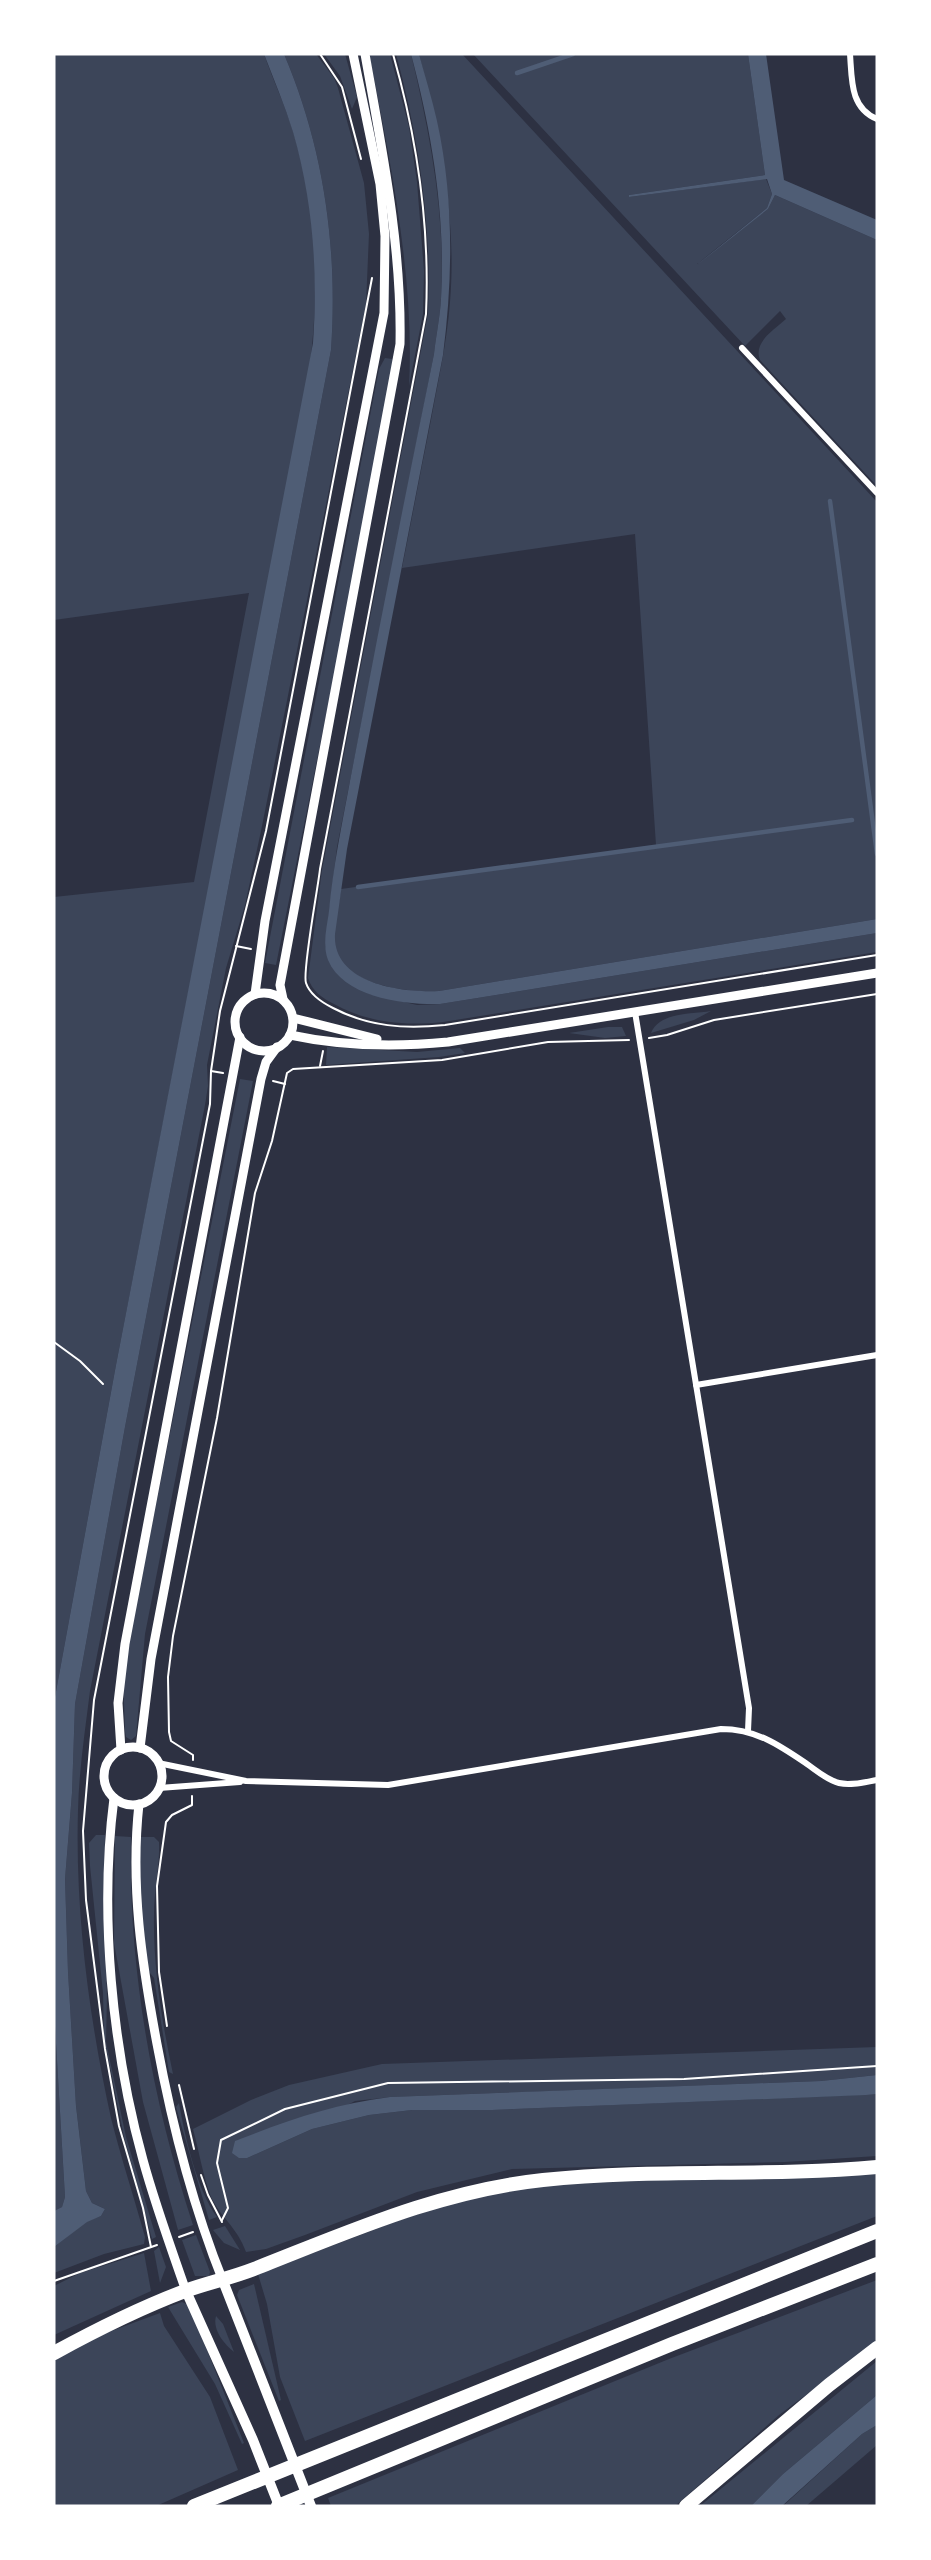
<svg xmlns="http://www.w3.org/2000/svg" width="931" height="2560" font-family="Ubuntu,sans-serif">
	<style>
		.green { fill: #3c4559 }
		.water { fill: #4f5d75 }
		.lines { fill: none; stroke-linecap: round; stroke-linejoin: round }
		.stream { stroke: #4f5d75; stroke-width: 4.5 }
		.path { stroke: #fff; stroke-width: 2 }
		.minor { stroke: #fff; stroke-width: 6 }
		.tertiary { stroke: #fff; stroke-width: 9 }
		.secondary { stroke: #fff; stroke-width: 10 }
		.motorway { stroke: #fff; stroke-width: 14 }
	</style>
	<rect width="100%" height="100%" fill="#2d3142"/>
	<!-- green -->
	<g class="green">
		<path d="M54 54H264C273 80 285 105 293 131 317 210 320 292 309 372L116 1365 55 1697 54 1718V897L194 882 249 593 54 620Z"/>
		<path d="M284 54H316L334 78 338 88 364 183 369 234 366 304 261 831 245 905 226 968 207 1065 208 1086 205 1105 90 1691C85 1731 79 1770 78 1810 75 1912 89 2018 111 2118 121 2158 134 2197 145 2237L144 2244 104 2254 54 2273V2247L87 2221 101 2216 105 2209 92 2203 86 2191 76 2106 68 1972 65 1879 72 1793 75 1704 125 1427 331 350C338 248 324 148 284 54Z"/>
		<polygon points="324,54 345,54 357,97 352,109 340,76"/>
		<path d="M369 54H390L409 127 417 182 424 271 423 314 409 386C415 280 390 158 369 54Z"/>
		<path d="M396 54H411C430 134 446 216 441 299 440 317 436 336 434 354L337 847 325 947 370 994 417 1005 440 1004 877 933V952L443 1022C404 1026 369 1023 334 1004 322 998 312 991 308 978L322 870 428 314C432 226 419 138 396 54Z"/>
		<path d="M419 54H462L877 502V919L439 991C409 993 340 985 334 946 332 928 339 907 341 889L656 845 635 534 402 568C412 518 421 469 431 420 438 381 447 342 450 302 457 218 440 135 419 54Z"/>
		<path d="M473 54H748L765 175 629 195V197L766 179 772 194 767 208 697 264 768 209 775 195 877 240V486L760 360C753 342 774 330 786 319L780 311 745 346Z"/>
		<polygon points="385,358 392,359 393,361 353,580 276,965 265,963 379,369"/>
		<path d="M711 1011 694 1020 651 1033C659 1012 693 1014 711 1011Z"/>
		<polygon points="608,1027 622,1027 626,1036 605,1038 569,1033"/>
		<polygon points="327,1047 417,1052 460,1048 465,1053 439,1057 326,1065"/>
		<polygon points="240,1079 253,1081 145,1634 136,1736 131,1740 126,1737 125,1731 123,1672"/>
		<polygon points="96,1835 105,1835 104,1918 107,1996 106,2042 126,2137 156,2237 152,2239 124,2137 104,2037 103,1993 90,1866 89,1843"/>
		<path d="M115 1836 131 1837C128 1968 152 2100 193 2225L178 2230 143 2102 114 1943Z"/>
		<path d="M140 1837H154L159 1842C160 1866 154 1891 154 1915 153 1968 162 2022 173 2074L169 2072 154 1978 146 1968 140 1896Z"/>
		<polygon points="54,2009 65,2197 62,2207 54,2211"/>
		<path d="M877 2047V2075L821 2081 391 2097 355 2101 247 2158 312 2129 369 2115 412 2110H492L877 2094V2156L785 2162 512 2169 417 2192 305 2235 266 2249 246 2252C237 2227 221 2218 211 2197 203 2176 199 2151 193 2129L251 2100 289 2085 382 2064Z"/>
		<path d="M179 2103C185 2137 197 2190 217 2217L209 2220 180 2121 176 2107Z"/>
		<polygon points="877,2172 877,2216 305,2441 280,2377 267,2304 258,2274 397,2221 490,2191 621,2179 756,2180"/>
		<polygon points="225,2226 240,2250 224,2243 213,2230"/>
		<polygon points="196,2235 210,2272 209,2276 195,2276 182,2240"/>
		<polygon points="159,2247 166,2267 160,2283 154,2251"/>
		<polygon points="144,2253 151,2291 54,2335 54,2286 80,2273"/>
		<polygon points="877,2280 877,2342 779,2415 675,2506 331,2506 328,2498 669,2359"/>
		<polygon points="254,2284 281,2400 279,2401 237,2295 239,2290"/>
		<polygon points="182,2302 189,2305 244,2443 242,2444 215,2384 168,2307"/>
		<polygon points="160,2313 164,2326 210,2397 238,2470 156,2506 54,2506 54,2358 87,2340"/>
		<path d="M216 2316 223 2324 234 2352C225 2345 212 2330 216 2316Z"/>
		<polygon points="877,2361 877,2395 783,2474 751,2506 700,2506"/>
		<polygon points="877,2425 877,2445 806,2506 783,2506 862,2434"/>
	</g>
	<!-- water -->
	<g class="water">
		<path d="M264 54H284C324 148 338 248 331 350L125 1427 75 1704 72 1793 65 1879 68 1972 76 2106 86 2191 92 2203 105 2209 101 2216 87 2222 54 2247V2211L62 2207 65 2197 54 2009 55 1697 116 1365 313 343C318 272 313 201 293 132 285 106 274 80 264 54Z"/>
		<path d="M411 54H419C425 76 432 99 437 121 454 198 453 277 443 355L347 849 335 934C332 984 402 993 439 991L877 919V933L440 1004C405 1005 344 998 328 960 322 944 327 927 329 911 333 867 342 824 350 781 377 638 405 496 434 354 436 336 440 317 441 299 446 217 432 133 411 54Z"/>
		<polygon points="748,54 766,54 784,180 877,220 877,240 775,195 768,209 697,265 767,208 772,194 767,179 629,197 629,195 765,175"/>
		<path d="M877 2075V2094L866 2095 492 2110H412L369 2115 312 2129 247 2158H239L232 2153 235 2141C289 2120 333 2104 390 2097L821 2081Z"/>
		<polygon points="877,2395 877,2425 862,2434 782,2506 751,2506 783,2474"/>
	</g>
	<g class="lines">
		<!-- stream -->
		<g class="stream">
			<polyline points="517,73 573,54"/>
			<polyline points="830,501 877,854"/>
			<polyline points="358,887 852,820"/>
		</g>
		<!-- path -->
		<g class="path">
			<polyline points="320,54 342,87 361,159"/>
			<path d="M393 54C417 138 430 226 426 314L320 869C318 888 302 972 306 983 310 995 323 1003 333 1008 369 1027 405 1029 445 1025L877 955"/>
			<polyline points="236,946 251,949"/>
			<polyline points="649,1038 667,1035 714,1020 877,994"/>
			<polyline points="320,1066 323,1051"/>
			<polyline points="211,1071 223,1073"/>
			<polyline points="273,1081 285,1084"/>
			<polyline points="54,1342 80,1361 103,1384"/>
			<polyline points="193,1760 193,1755 171,1741 169,1732 168,1677 173,1636 217,1418 255,1193 272,1141 287,1073 293,1069 442,1060 548,1042 629,1040"/>
			<polyline points="167,2026 159,1972 157,1886 166,1822 172,1815 192,1805 192,1796"/>
			<polyline points="179,2085 194,2149"/>
			<polyline points="201,2175 208,2195 222,2222"/>
			<polyline points="222,2220 228,2208 217,2163 221,2140 285,2109 388,2083 684,2079 877,2066"/>
			<polyline points="179,2237 193,2232"/>
			<polyline points="151,2247 143,2208 119,2126 105,2049 86,1900 83,1831 94,1700 210,1104 211,1071 220,1011 266,831 372,278"/>
			<polyline points="54,2281 157,2245"/>
		</g>
		<!-- minor -->
		<g class="minor">
			<path d="M850 54C852 80 850 108 877 119"/>
			<polyline points="742,348 877,493"/>
			<polyline points="635,1012 749,1708 748,1731"/>
			<polyline points="696,1385 877,1355"/>
			<path d="M158 1763 246 1781 388 1785 721 1729C756 1729 779 1745 807 1764 817 1771 827 1780 839 1783 851 1786 865 1782 877 1780"/>
			<polyline points="159,1788 240,1782"/>
		</g>
		<!-- tertiary -->
		<g class="tertiary">
			<circle cx="264" cy="1022" r="29"/>
			<polyline points="255,994 265,921 384,313 385,236 380,184 353,54"/>
			<path d="M283 999 280 985 400 344C402 246 382 150 365 54"/>
			<polyline points="293,1018 377,1039"/>
			<path d="M290 1035C341 1046 396 1047 448 1042L877 973"/>
			<circle cx="133" cy="1776" r="29"/>
			<polyline points="140,1748 151,1659 261,1079 266,1062 277,1047"/>
			<polyline points="121,1750 118,1703 125,1644 240,1037"/>
			<path d="M114 1798C99 1914 112 2048 143 2160 155 2204 171 2248 186 2291"/>
			<path d="M139 1804C130 1886 142 1964 157 2044 172 2125 192 2204 223 2281"/>
		</g>
		<!-- secondary -->
		<g class="secondary">
			<polyline points="223,2281 311,2506"/>
			<polyline points="186,2291 253,2440 279,2506"/>
		</g>
		<!-- motorway -->
		<g class="motorway">
			<path d="M54 2353C96 2330 140 2308 185 2291 207 2283 231 2278 254 2269 349 2232 439 2191 543 2180 654 2168 766 2177 877 2167"/>
			<polyline points="194,2506 877,2231"/>
			<polyline points="278,2506 672,2344 877,2264"/>
			<polyline points="686,2506 829,2385 877,2348"/>
		</g>
	</g>
	<!-- border -->
	<rect width="931" height="2560" fill="none" stroke="#ffffff" stroke-width="111"/>
</svg>
